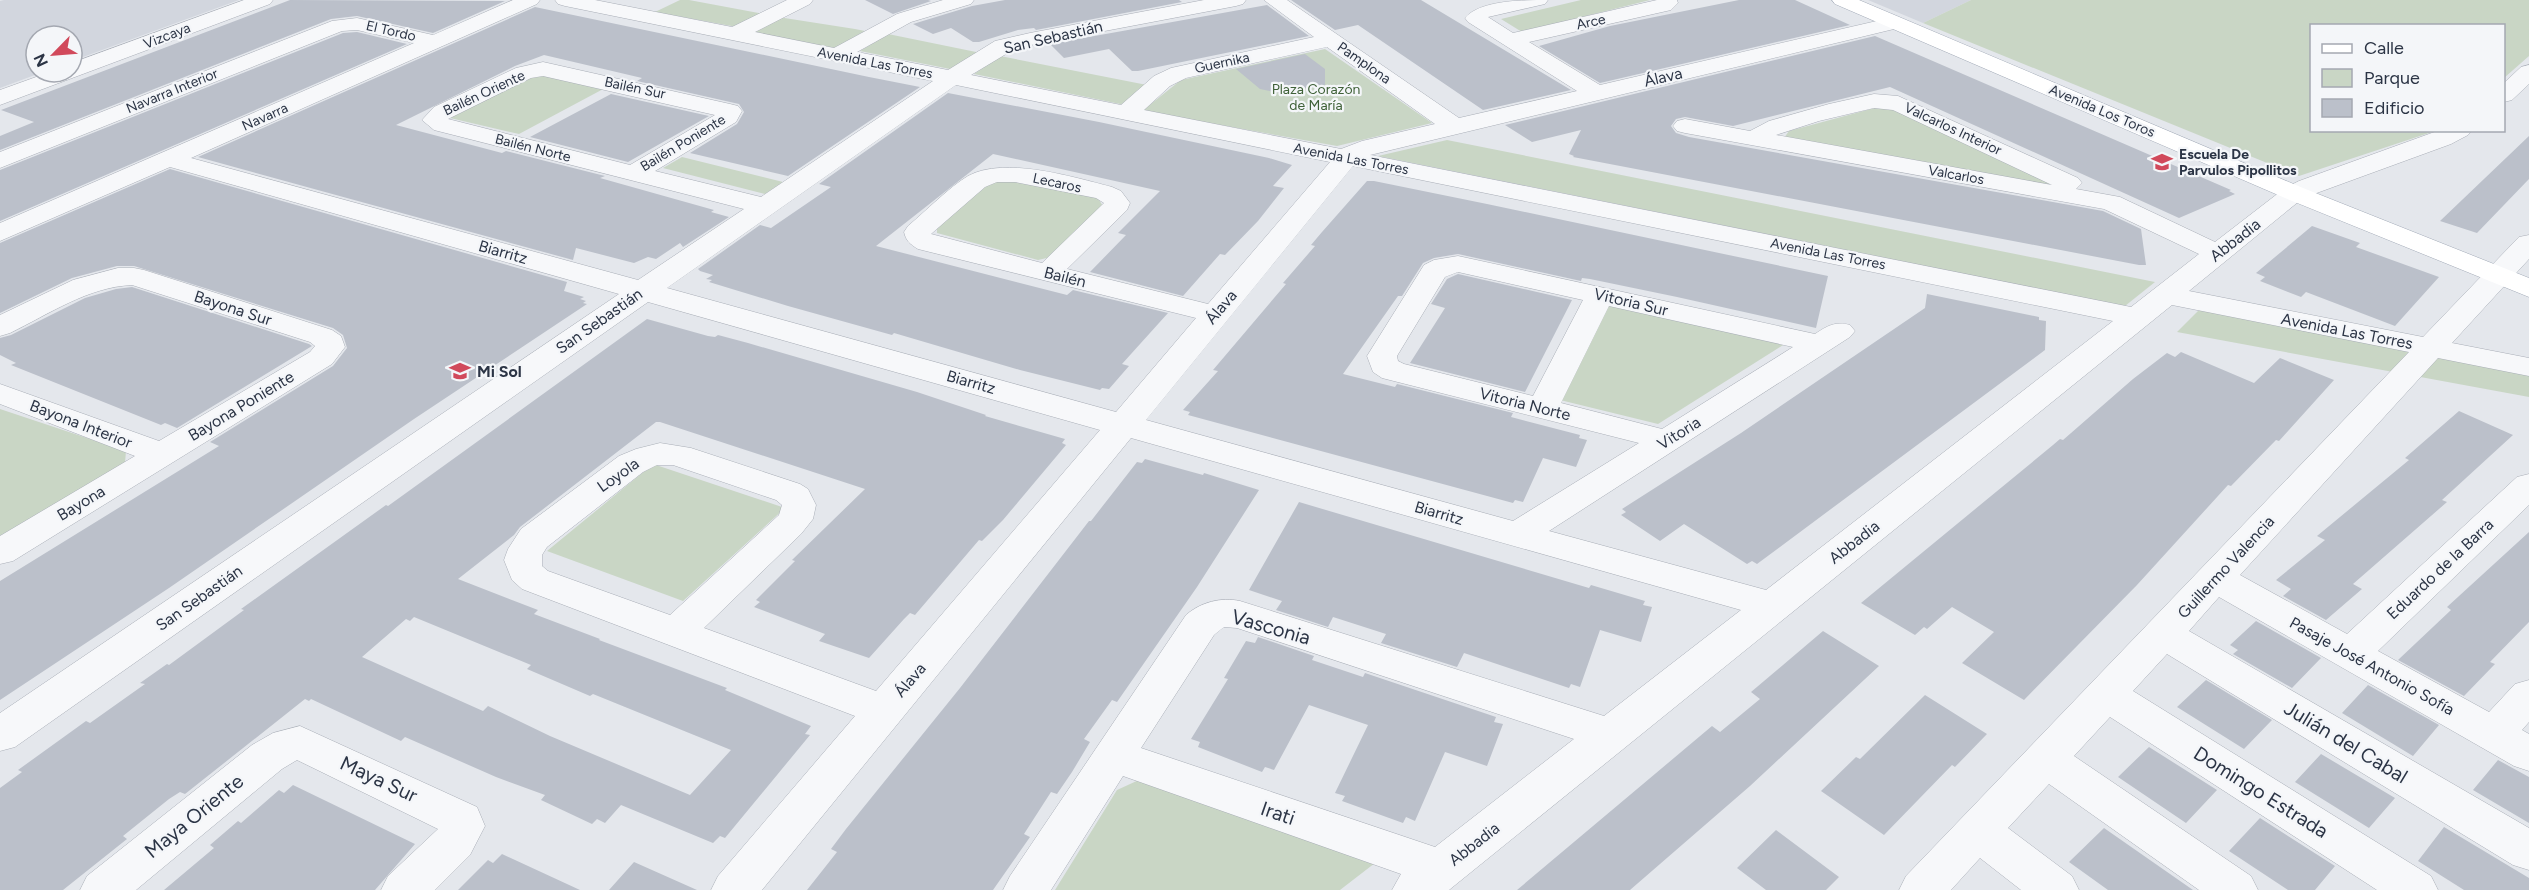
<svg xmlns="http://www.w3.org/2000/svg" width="2529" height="890" viewBox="0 0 2529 890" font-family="Figtree,sans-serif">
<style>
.built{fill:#d2d6de}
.green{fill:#c9d6c5}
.building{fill:#bbc0ca;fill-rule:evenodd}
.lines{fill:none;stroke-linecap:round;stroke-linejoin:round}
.minor-casing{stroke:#a9aeb7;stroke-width:1}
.major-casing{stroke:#a3abb8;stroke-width:1}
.minor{fill:#f7f8fa;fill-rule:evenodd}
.major{fill:#fff;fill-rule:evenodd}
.labels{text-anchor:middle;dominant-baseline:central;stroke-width:4.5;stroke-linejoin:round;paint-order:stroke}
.far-street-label{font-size:14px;fill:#2b3445;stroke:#f4f6f9}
.far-park-label{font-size:14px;fill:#3f6138;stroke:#f4f6f9}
.far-poi-label{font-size:14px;font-weight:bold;fill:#2b3445;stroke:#f4f6f9;text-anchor:start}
.street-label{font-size:16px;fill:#2b3445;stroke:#f4f6f9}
.poi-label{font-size:16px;font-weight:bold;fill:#2b3445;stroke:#f4f6f9;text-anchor:start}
.near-street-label{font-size:20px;fill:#2b3445;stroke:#f4f6f9}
</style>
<rect width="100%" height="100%" fill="#e4e7ec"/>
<path class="built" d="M4 0H239L72 61V36H36V72H43L0 88V1Z
M1868 0H1971L1923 23Z"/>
<path class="green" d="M680 0H689L764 14 737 27 655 12Z
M1581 0H1650L1522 32 1501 19Z
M1971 0H2529V56L2504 78V26H2312V130L2435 131 2299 176 1923 23Z
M778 17 855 29 865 31 831 50 746 31Z
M888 34 981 53 955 70 860 51Z
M1325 49 1432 123 1337 146 1142 111 1181 80Z
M1000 56 1147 85 1125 105 974 74Z
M538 73 607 87 519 134 450 118V114Z
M1882 106 1897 109 2055 183 2052 187 1784 138 1789 131Z
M1447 140 2155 282 2125 306 1378 156Z
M682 157 783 182 765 194 663 168Z
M1007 176 1098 198 1104 208 1051 257 1038 260 937 233V226L994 180Z
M1606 304 1788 342 1658 424 1560 400Z
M2200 309 2529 374V397L2177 332Z
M0 409 126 451 125 463 0 536Z
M653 464 785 508 683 601 547 551Z
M1141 779 1375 863 1340 890H1055L1117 790Z"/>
<path class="building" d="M290 0 505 1 433 33 357 16 331 19 0 150V136L34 122 1 110Z
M865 0H928L931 1 893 14Z
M1005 0H1179L1182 2 1036 30 1034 28 1018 30 979 42H973L951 28 933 34 913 24 972 6Z
M1291 0H1421L1571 90 1483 110 1358 25 1335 30Z
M1739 0H1795L1850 25 1600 83 1539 46 1610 26Z
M1267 5 1309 36 1138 71H1132L1109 49 1064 58 1050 44Z
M535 7 869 77 920 87 788 176 690 153 737 124 744 112 739 104 637 81 642 78 544 55 515 66 396 125 502 153 506 151 605 176 600 178 714 210 711 212 729 217 683 247 680 243 656 259 648 257 634 263 576 248 573 260 198 157Z
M357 32 407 44 0 221V170L343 33Z
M1875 36 2231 190 2229 191 2235 194 2179 218 1890 87 1733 126 1685 117 1676 119 1671 126 1676 133 1689 137 2103 211 2141 229 2146 265H2139L1573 157 1574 156 1569 154 1581 130 1532 142 1505 125Z
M1305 54 1325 69V85L1280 93 1260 89 1236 69Z
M948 93 1099 122 1269 158 1292 165 1273 186 1284 188 1258 221 1225 255 1220 254 1183 296 1090 272 1126 235 1118 233 1160 191 993 154 876 246 1067 295 1073 290 1168 313 1122 364 1129 366 1109 389 1102 388 1100 390 1020 370 894 333 892 335 788 306 709 282 712 280 706 279 713 275 700 271 698 269 760 225 771 228 831 187 819 184Z
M611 94 709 116 628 162 530 137Z
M2529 136V179L2477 233 2440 221Z
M170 169 567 282 564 291 584 297 580 299 586 301 583 303 587 304 414 419 169 588 0 700V581L219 446 210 442 333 366 347 348 343 335 333 328 134 266H117L72 278 0 313V243Z
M1367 181H1374L1487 204 1828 276 1816 328 1677 297 1590 279 1582 278 1581 281 1458 254 1434 258 1423 263 1402 296H1398L1343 374 1395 387 1397 384 1513 413 1511 417 1580 435 1579 438 1587 440 1576 467 1543 458 1523 502 1515 500 1513 503 1188 415 1190 412 1183 410 1218 371 1213 370 1286 284 1283 283 1315 246 1311 245 1322 232Z
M2312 226 2360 243 2356 247 2439 277 2395 326 2306 292 2301 297 2260 281 2265 277 2256 273Z
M1458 274 1572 300 1525 392 1410 363 1445 308 1431 304 1447 279Z
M132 287 309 344 312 346 177 428 165 423 161 425 11 365 16 363 0 355V338L11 335 85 298 116 289Z
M1927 294 2039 317V320L2046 321 2045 350 1757 564 1752 561 1747 564 1684 524 1660 541 1621 515 1626 512 1622 509 1741 433 1925 308Z
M647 319 708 336 715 337 718 335 748 343 917 392 986 415 985 416 1065 439 1062 443 1066 445 1003 520 982 541 979 540 915 615 910 613 904 619 869 658 819 641 825 634 754 607 760 602 756 600 795 561 792 560 865 489 660 422H656L520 527 514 535 458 579 538 610 534 614 600 639 599 640 727 688 725 690 811 726 805 734 810 735 725 838 720 836 713 843 621 805 605 823 597 819 592 824 541 800 545 795 496 777 405 737 401 741 311 699 309 701 305 699 185 794 180 792 169 799 123 836 127 839 63 890H0V788L22 772 18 770 86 721 90 723 145 684 140 683 167 664 169 665 244 610 241 609 386 505 388 506ZM414 617 531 665 527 669 590 696 593 694 731 750 690 795 550 736 488 706 483 711 362 657 406 619 410 621Z
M2181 352 2254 383 2280 358 2334 380 2279 441 2276 440 2231 486 2228 485 2137 585 2024 700 1962 663 1994 632 1952 607 1927 629 1924 627 1915 635 1861 603 2053 445 2060 439 2063 440 2133 379 2167 353 2175 357Z
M2459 411 2513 435 2442 500 2447 502 2353 584 2362 589 2326 620 2283 596 2291 589 2276 580 2325 540 2317 536 2409 460 2405 458Z
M1145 459 1203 475 1204 473 1259 490 1197 587 1117 702 1112 700 1084 739 1090 742 1072 772 1057 794 1051 792 1024 834 1030 837 993 890H807L837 852 831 849 846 829 960 688 1089 521H1091L1137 462 1142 463Z
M1299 502 1589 588 1591 585 1645 601 1643 605 1652 607 1641 642 1600 630 1580 687 1571 684 1569 688 1464 653 1457 667 1381 643 1386 634 1333 617 1328 627 1276 610 1282 601 1249 590Z
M2529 532V622L2490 662 2495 664 2464 696 2398 660 2451 610 2447 607Z
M2256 621 2321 658 2292 688 2233 654 2238 650 2230 645Z
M1823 631 1879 666 1750 786 1630 890H1517L1712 726 1720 732 1760 699 1751 692Z
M1258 637 1314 656 1312 660 1363 677 1365 673 1496 717 1494 722 1503 724 1487 766 1445 752 1415 821 1406 817 1403 823 1342 801 1345 796 1335 793 1368 725 1309 705 1274 770 1265 767 1262 772 1198 747 1200 742 1191 739 1228 679 1224 678 1246 641 1255 643Z
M2206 680 2272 720 2244 749 2177 707Z
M2368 685 2439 725 2413 756 2342 713Z
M1925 695 1987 734 1955 767 1952 765 1884 835 1821 791 1856 757 1860 759Z
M2149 747 2217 790 2186 823 2118 777Z
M2321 754 2395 798 2369 828 2295 782Z
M2498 760 2529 777V823L2473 790Z
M293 785 415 844 375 890H164L214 848 210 845 238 821 241 823 279 790 284 793Z
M2260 818 2335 866 2315 890H2288L2229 851Z
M2444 827 2529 878V890H2464L2418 861Z
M2104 828 2193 890H2108L2069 862Z
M1776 830 1839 877 1826 890H1766L1737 868Z
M502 854 580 890H458L488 860 493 863Z
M634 862 697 890H609Z"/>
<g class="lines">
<defs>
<path id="minor" d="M244 0H273L270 4 0 105V90L50 72H72V63Z
M513 0H540L537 4 191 158 638 280 744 209 434 130 422 120 434 107 516 68 543 62 730 104 738 106 742 111 736 122 655 171 761 197 933 81 565 6 558 4 555 0H595L732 27 787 0H813L810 4 755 32 834 48 897 14 943 0H974L971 4 911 22 857 52 948 70 995 41 1030 33 1204 0H1246L1243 4 1236 6 1031 45 1011 51 971 75 1121 105 1154 76 1171 68 1314 37 1264 0H1287L1459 118 1577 91 1468 22 1465 18C1480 0 1524 0 1548 0L1545 4 1488 17 1513 33 1657 0H1677L1678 3 1671 10 1529 42 1600 85 1894 17 1901 19 1904 23 1901 27 1894 29 1370 155 2131 307 2199 254 2104 209 1685 133 1677 131 1673 126 1677 121 1685 119 1750 131 1769 121 1829 104 1874 94 1898 96 2078 178 2082 183 2076 189 2120 197 2215 242 2285 188 2299 181 2440 130H2472L2468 135 2451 144 2303 198 2189 291 2423 337 2519 237 2529 235V259L2452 343 2529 358V376L2438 358 2240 575 2347 634 2517 477 2529 474V505L2378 651 2489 712 2515 684 2529 680V722L2522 730 2529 734V771L2514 766 2219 597 2189 631 2529 828V870L2513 865 2167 654 2133 691 2431 876 2438 890H2377L2110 717 2074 756 2251 876 2258 890H2199L2049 784 2008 828 2072 876 2079 890H2021L1980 858 1951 890H1899L1906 876 2409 352 2172 305 1449 890H1392L1401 874 1123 776 1051 890H1003L1010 876 1186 615C1201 602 1221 597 1240 601L1604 716 1741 610 1131 438 762 890H711L718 876 855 716 522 589 512 580 504 560 508 549 521 529 619 456 636 449 660 443 691 448 800 484 808 489 816 505 813 519 801 534 704 628 876 691 1100 430 648 302 15 747 0 751V713L619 294 170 167 0 241V223L414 43 357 30 342 31 0 168V152L332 21 357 18 433 35ZM1327 47 1435 124 1362 141 1341 149 1144 110 1170 86 1186 78ZM543 76 715 115 630 165 448 119 531 78ZM956 85 1330 162 1208 304 1067 269 1127 210 1130 203 1121 191 1112 187C1073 177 1004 156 968 176 948 188 926 211 908 226L904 232C906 241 910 244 918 249L1196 318 1116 412 667 288ZM1874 108 1893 110 2052 185 1776 135 1819 121ZM1353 166 2113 321 1766 590 1549 531 1850 337 1855 331 1850 325C1835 321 1827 326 1815 334L1458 256 1434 260 1424 265 1367 356 1373 372 1382 378 1639 443 1513 521 1146 420ZM997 182H1015L1096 198 1104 203 1042 263 931 234 985 187ZM1458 272 1583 300 1533 396 1404 364 1398 361 1397 356 1445 277ZM1609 306 1793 347 1662 429 1561 403ZM657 465H673L776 500 782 505 779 515 670 615 548 571 542 566V555L547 547 643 472ZM1224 627 1237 628 1574 739 1435 847 1141 748 1214 635Z
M2529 65V84L2512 100 2504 102V83L2521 67Z
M118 268H134L144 270 332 330 341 336 345 347 332 364 13 561 0 564V536L135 456 0 404V384L159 441 310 352 315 346 310 342 132 285C88 287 49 314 10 333L0 336V315L73 280Z
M300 726 477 807 485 826 470 855 435 890H381L388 876 438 829 297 760 282 769 136 890H80L87 876 252 745 273 733Z"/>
<path id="major" d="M1832 0H1859L2303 188 2529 278V297L2285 198 1835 4Z"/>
</defs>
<use href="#minor" class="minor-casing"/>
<use href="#major" class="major-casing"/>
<use href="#minor" class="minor"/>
<use href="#major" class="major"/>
</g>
<defs>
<symbol id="school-bare" viewBox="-9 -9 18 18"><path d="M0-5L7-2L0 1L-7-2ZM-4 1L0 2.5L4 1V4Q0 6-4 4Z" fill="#d1495b" stroke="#f4f6f9" stroke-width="2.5" paint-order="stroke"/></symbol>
</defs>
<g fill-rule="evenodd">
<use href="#school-bare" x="2147" y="147" width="30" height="30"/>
<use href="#school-bare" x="445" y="356" width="30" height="30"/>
</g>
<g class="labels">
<g class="far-street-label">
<text transform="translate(1591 22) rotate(-12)">Arce</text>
<text transform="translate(391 31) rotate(13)">El Tordo</text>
<text transform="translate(167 36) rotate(-21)">Vizcaya</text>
<text transform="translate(875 63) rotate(11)">Avenida Las Torres</text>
<text transform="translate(1222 63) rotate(-12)">Guernika</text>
<text transform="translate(1364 63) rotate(35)">Pamplona</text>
<text transform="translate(635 88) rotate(12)">Bailén Sur</text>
<text transform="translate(172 91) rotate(-22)">Navarra Interior</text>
<text transform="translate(484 93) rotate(-25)">Bailén Oriente</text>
<text transform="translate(2102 111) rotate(23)">Avenida Los Toros</text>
<text transform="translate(265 117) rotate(-24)">Navarra</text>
<text transform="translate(1953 129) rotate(25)">Valcarlos Interior</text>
<text transform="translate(683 143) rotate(-31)">Bailén Poniente</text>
<text transform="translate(533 148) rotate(14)">Bailén Norte</text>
<text transform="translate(1351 159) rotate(11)">Avenida Las Torres</text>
<text transform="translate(1956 175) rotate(10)">Valcarlos</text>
<text transform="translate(1057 183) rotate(12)">Lecaros</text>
<text transform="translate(1828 254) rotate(11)">Avenida Las Torres</text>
</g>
<g class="far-park-label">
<text x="1316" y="89">Plaza Corazón<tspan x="1316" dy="16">de María</tspan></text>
</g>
<g class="far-poi-label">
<text x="2179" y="154">Escuela De<tspan x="2179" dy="16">Parvulos Pipollitos</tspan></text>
</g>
<g class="street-label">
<text transform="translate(1053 37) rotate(-13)">San Sebastián</text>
<text transform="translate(1663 77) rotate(-13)">Álava</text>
<text transform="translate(2235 240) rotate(-38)">Abbadia</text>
<text transform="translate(503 252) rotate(16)">Biarritz</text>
<text transform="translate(1065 277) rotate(14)">Bailén</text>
<text transform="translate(1631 302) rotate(13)">Vitoria Sur</text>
<text transform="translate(1221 307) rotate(-50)">Álava</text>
<text transform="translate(233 308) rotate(18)">Bayona Sur</text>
<text transform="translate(599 321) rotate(-35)">San Sebastián</text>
<text transform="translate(2347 331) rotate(11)">Avenida Las Torres</text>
<text transform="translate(971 382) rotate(16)">Biarritz</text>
<text transform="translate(1525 404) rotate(14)">Vitoria Norte</text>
<text transform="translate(241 406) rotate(-31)">Bayona Poniente</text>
<text transform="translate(81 424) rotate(21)">Bayona Interior</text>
<text transform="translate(1679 433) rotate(-32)">Vitoria</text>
<text transform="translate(618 475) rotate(-35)">Loyola</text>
<text transform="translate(81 503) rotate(-31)">Bayona</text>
<text transform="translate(1439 513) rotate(16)">Biarritz</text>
<text transform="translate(1854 542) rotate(-38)">Abbadia</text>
<text transform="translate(2226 567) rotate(-47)">Guillermo Valencia</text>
<text transform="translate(2440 569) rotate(-43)">Eduardo de la Barra</text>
<text transform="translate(199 598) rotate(-35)">San Sebastián</text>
<text transform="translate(2372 666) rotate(29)">Pasaje José Antonio Sofía</text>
<text transform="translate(910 680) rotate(-50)">Álava</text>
<text transform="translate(1474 844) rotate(-38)">Abbadia</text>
</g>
<g class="poi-label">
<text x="477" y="371">Mi Sol</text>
</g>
<g class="near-street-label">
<text transform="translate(1271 627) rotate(16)">Vasconia</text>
<text transform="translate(2346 742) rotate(31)">Julián del Cabal</text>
<text transform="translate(379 779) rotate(25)">Maya Sur</text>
<text transform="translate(2261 792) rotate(32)">Domingo Estrada</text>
<text transform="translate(1278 813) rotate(19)">Irati</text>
<text transform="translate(194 816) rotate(-39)">Maya Oriente</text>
</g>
</g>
<rect x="2310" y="24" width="195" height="108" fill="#f4f6f9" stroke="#a4a8b1" stroke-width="1.5"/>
<rect x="2322" y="44" width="30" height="9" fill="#ffffff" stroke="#a4a8b1" stroke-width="1.5"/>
<text x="2364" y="54" font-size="18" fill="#2b3445">Calle</text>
<rect x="2322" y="69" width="30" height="18" fill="#c9d6c5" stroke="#a4a8b1" stroke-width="1.5"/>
<text x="2364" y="84" font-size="18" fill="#2b3445">Parque</text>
<rect x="2322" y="99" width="30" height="18" fill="#bbc0ca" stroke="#a4a8b1" stroke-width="1.5"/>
<text x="2364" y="114" font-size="18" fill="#2b3445">Edificio</text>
<g transform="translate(54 54) rotate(245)"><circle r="28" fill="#f4f6f9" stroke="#a4a8b1" stroke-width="1.5"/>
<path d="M0-4.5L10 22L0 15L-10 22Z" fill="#d1495b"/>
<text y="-9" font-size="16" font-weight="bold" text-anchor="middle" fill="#2b3445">N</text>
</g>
</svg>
